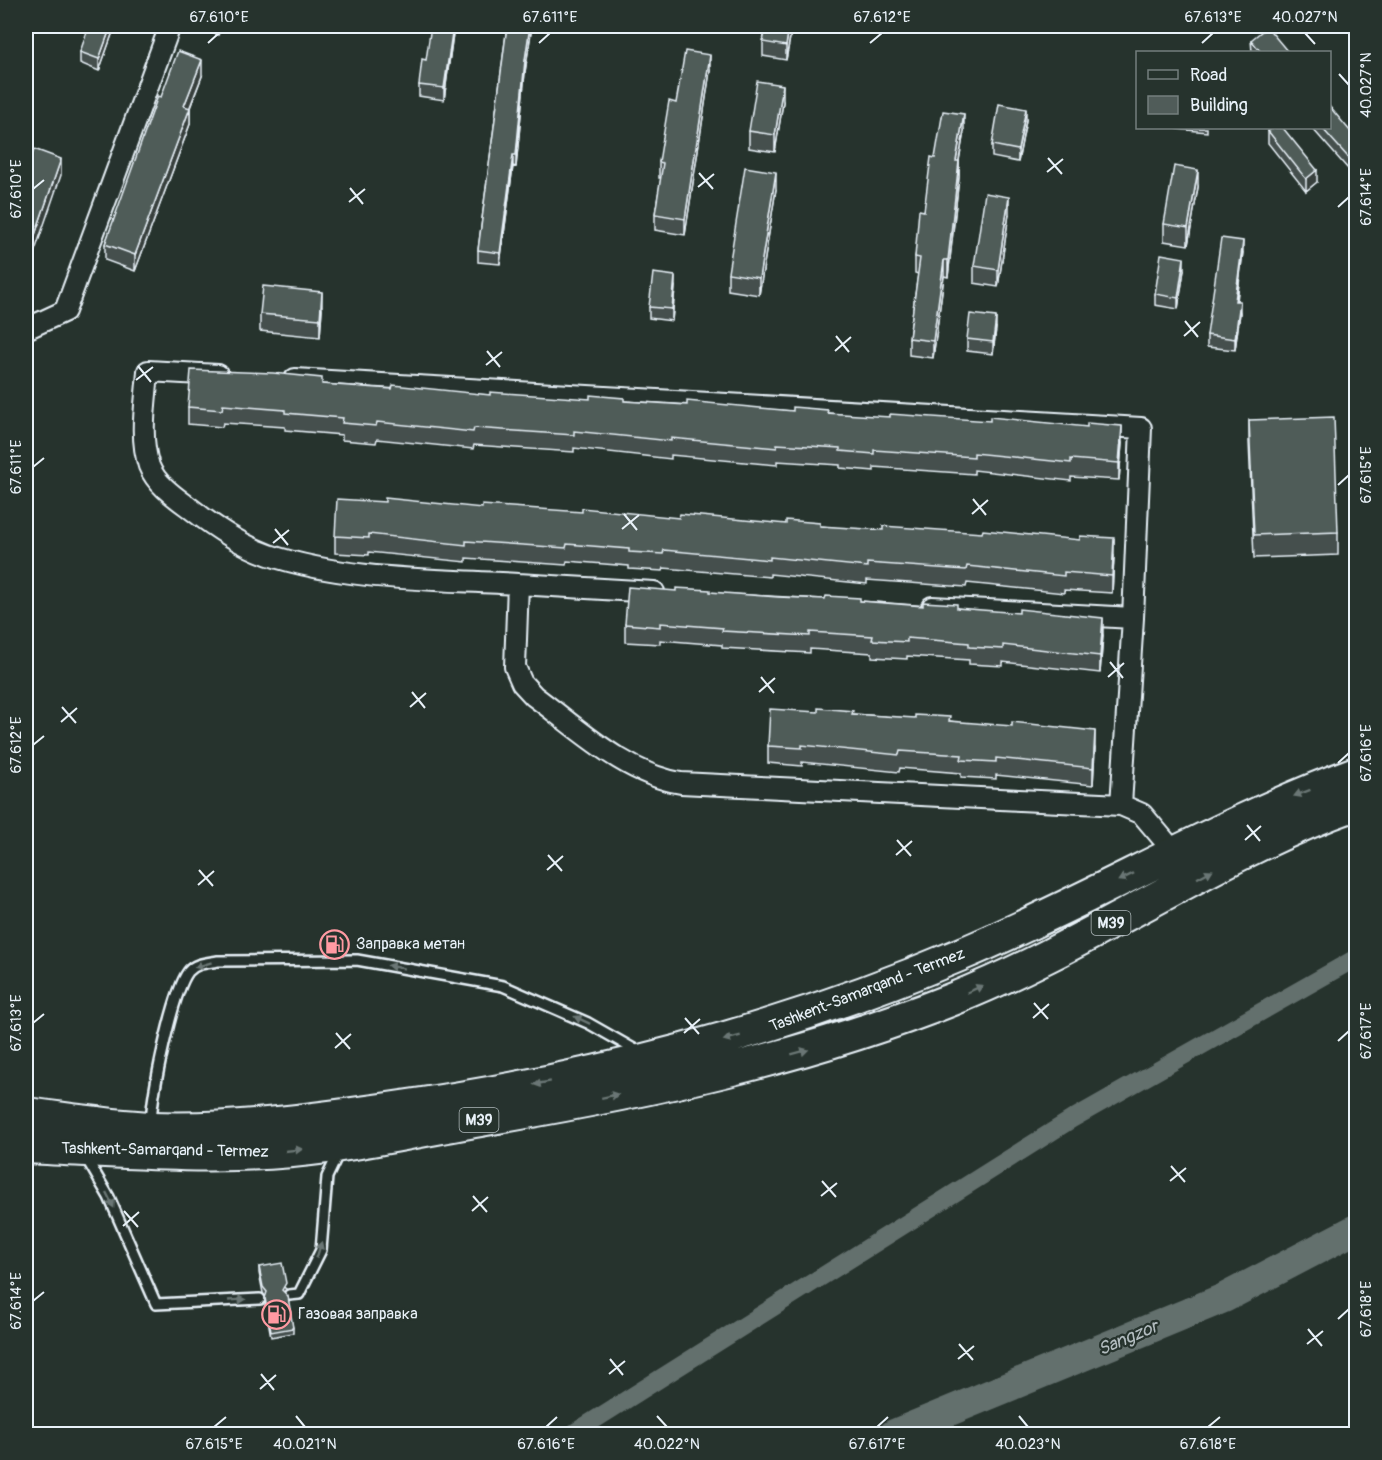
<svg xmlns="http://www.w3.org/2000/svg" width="1382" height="1460" viewBox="0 0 1382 1460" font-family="Pangolin,sans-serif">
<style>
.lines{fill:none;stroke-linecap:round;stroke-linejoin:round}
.canal{stroke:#636f6d;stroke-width:18}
.river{stroke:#636f6d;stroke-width:30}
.service-casing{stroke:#e8f1f8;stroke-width:14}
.minor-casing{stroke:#e8f1f8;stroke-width:24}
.trunk-casing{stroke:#e8f1f8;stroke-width:36}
.service{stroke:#26332d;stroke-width:9}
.minor{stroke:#26332d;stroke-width:20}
.trunk{stroke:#26332d;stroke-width:32}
.wall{fill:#454f4d;stroke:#e8f1f8;stroke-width:1.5}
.shaded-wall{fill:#38403e;stroke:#e8f1f8;stroke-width:1.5}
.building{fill:#505c59;stroke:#e8f1f8;stroke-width:1.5}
.oneway{fill:#6a7674}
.ticks{fill:none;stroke:#e8f1f8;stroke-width:2}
.labels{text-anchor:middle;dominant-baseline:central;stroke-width:4.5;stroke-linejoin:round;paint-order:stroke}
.shield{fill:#26332d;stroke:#aeb8bb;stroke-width:1.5}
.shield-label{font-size:15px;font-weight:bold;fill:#e8f1f8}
.poi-label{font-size:16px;fill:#e8f1f8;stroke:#26332d;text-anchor:start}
.street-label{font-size:16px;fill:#e8f1f8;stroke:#26332d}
.water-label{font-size:18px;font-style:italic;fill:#b3bdc0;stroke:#26332d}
.neatline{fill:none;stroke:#e8f1f8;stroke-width:2}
.ticks-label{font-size:15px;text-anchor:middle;fill:#e8f1f8}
</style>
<rect width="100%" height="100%" fill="#26332d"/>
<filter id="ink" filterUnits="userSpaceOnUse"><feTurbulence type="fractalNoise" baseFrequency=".0167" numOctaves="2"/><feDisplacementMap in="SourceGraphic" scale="12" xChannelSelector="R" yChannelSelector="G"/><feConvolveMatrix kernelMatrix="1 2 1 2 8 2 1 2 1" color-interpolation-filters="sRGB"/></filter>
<g filter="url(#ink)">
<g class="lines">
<path class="canal" d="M572 1434 1072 1119 1356 958"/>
<path class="river" d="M894 1434 1224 1298 1356 1229"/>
<defs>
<path id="service" d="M151 1123C152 1094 172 994 188 972 195 963 207 963 218 961L357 960 503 986 588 1023 639 1052
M85 1156 109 1197 156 1304 260 1299
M289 1295 299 1294 321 1250 327 1177 339 1152"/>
<path id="minor" d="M26 329 65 311 170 26
M218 375 148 371C146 402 139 436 149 466 156 484 175 497 190 508 213 526 241 545 269 555 347 581 436 579 518 584
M295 379 1141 428 1133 618 932 607
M654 592 518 584 515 667 522 683 534 696C579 729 625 774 681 783L1121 805 1142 814 1175 853
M1121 805 1133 618"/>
<path id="trunk" d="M26 1114C67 1119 109 1126 151 1128 230 1131 310 1120 388 1109 588 1081 776 1033 962 954 1095 898 1220 823 1356 773
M26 1147C113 1151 204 1159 292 1151 357 1145 421 1130 486 1119 644 1092 803 1059 953 999 1092 944 1216 853 1356 804"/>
</defs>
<use href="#service" class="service-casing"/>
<use href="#minor" class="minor-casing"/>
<use href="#trunk" class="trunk-casing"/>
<use href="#service" class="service"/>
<use href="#minor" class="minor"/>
<use href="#trunk" class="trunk"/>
</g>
<path class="wall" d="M115 26 99 71 80 63V52Z
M192 26H222L218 35Z
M454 26 444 100 419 96V85Z
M507 26H532L525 72 516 167 513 166 500 264 478 262V250Z
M766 26H792L786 60 763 56V42Z
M1251 40 1288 52H1252Z
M710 71 685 235 655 230V214L661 178H659V162L676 103Z
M202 76 190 108V124L135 271 105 260V244L161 97Z
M783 102 775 152 749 148V131Z
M1026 120 1018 162 992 157V145Z
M1177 128H1207V132L1177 129Z
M1312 128H1329L1356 138V178Z
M964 131 959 161V177L948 277 944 276 933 358 909 355V338L918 274 915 273V257L935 158Z
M1268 131 1317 182 1306 191 1268 143Z
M1198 187 1188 245 1164 241V224Z
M776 189 759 295 728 290V273Z
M1009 214 998 287 974 283V266Z
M1243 252 1237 301 1240 313 1235 350 1207 347V335Z
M1184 270 1178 309 1155 305V294Z
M675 287 672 321 649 318V307Z
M322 309 320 337 260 331V314Z
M996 328 993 354 967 351V339Z
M1353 372H1356V404L1354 405Z
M322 384 490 395 624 401 828 413 1122 443 1119 480 1071 477V481L974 470V474L874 467V471L840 468V465L777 461V465L671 455V459L574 448V452L474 445 473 449 377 439 376 443 342 440V435L285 430V427L223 423 222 427 188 424V407Z
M1249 420 1338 532V555L1254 558 1249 442Z
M482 508 820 526 1114 556 1112 593 1064 590V593L967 583 966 587 867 580V584L770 574V577L664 568 663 571 629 569V566L567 561 566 565 466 558V562L369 552V555L335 553V536Z
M676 591 860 601 957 608 1103 635 1100 673 1003 662V666L969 664V660L907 656V659L872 657V653L810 649V653L722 648V645L660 640V644L625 642V624Z
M853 714 950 721 1095 748 1093 785 996 775V779L961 777V773L900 768 899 772 802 762V766L768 763V746Z
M259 1267 286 1289 284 1292 293 1328V1333L271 1337 265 1304V1296L263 1293 259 1273Z"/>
<path class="shaded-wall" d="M111 26H115L99 71V59Z
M218 26H222L218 35Z
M453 26H454L444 100V88Z
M530 26H532L525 72 516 167V155L525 60Z
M789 26H792L786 60V46Z
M710 55V71L685 235V219Z
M202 60V76L184 122V106Z
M783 85V102L775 152V135Z
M190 108V124L135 271V255Z
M1026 109V120L1018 162V150Z
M964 114V131L956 177V161Z
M513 155V166L500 264V253Z
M61 159V175L26 277V261Z
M959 161V177L948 277V260Z
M1198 170V187L1188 245V228Z
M1317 170V182L1306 191V179Z
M776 172V189L759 295V278Z
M1009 197V214L998 287V270Z
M1243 241V252L1235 312V301Z
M1184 258V270L1178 309V298Z
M944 260V276L933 358V341Z
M675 276V287L672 321V309Z
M322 292V309L320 337V319Z
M1240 301V313L1235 350V339Z
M996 317V328L993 354V342Z
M1122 426V443L1119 480V463Z
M1114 538V556L1112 593V576Z
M1103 618V635L1100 673V656Z
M1095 731V748L1093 785V768Z"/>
<path class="building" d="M89 26H111L99 59 80 52Z
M431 26H453L444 88 419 85 422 59 426 60Z
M507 26H530L525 60 516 155H513L500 253 478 250Z
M766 26H789L786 46 763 42Z
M1267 27 1288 52H1261L1251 40Z
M178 51 202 60 184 106 190 108 135 255 105 244 158 96 161 97Z
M685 51 710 55 685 219 655 214 663 163 659 162 669 101 676 103Z
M757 81 783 85 775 135 749 131Z
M999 104 1026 109 1018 150 992 145Z
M1329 106 1356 138V166L1322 128H1329Z
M943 111 964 114 956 161H959L948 260H944L933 341 909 338 920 258 915 257 919 210 924 211 931 157 935 158Z
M1273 128H1283L1317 170 1306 179 1268 131Z
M34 149 61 159 26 261V172Z
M1174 166 1198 170 1188 228 1164 224Z
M745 167 776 172 759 278 728 273Z
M985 193 1009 197 998 270 974 266Z
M1221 238 1243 241 1235 301H1240L1235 339 1207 335Z
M1161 254 1184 258 1178 298 1155 294Z
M653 273 675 276 672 309 649 307Z
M263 286 322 292 320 319 260 314Z
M970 314 996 317 993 342 967 339Z
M191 370 273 373 322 378V384L392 389 393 385 490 395V392L590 399V395L624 398V401L687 405V401L793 411V407L828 410 827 413 890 417V414L990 421V417L1087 427V423L1122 426 1119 463 1071 459V463L974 453V457L874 450V454L840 451V448L777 444V448L671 438V441L574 431V435L474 428 473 432 377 422 376 426 342 423 343 418 285 413V410L223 405 222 410 188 407Z
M1353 372H1356V393H1354Z
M1334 417 1338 532 1254 535 1249 420Z
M385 498 482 508V505L582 512V508L679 518 680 514 786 524V520L820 523V526L883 530V526L982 533 983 530 1080 540V536L1114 538 1112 576 1064 572V576L967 566 966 570 867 563V567L770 557V560L664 550 663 554 629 552V549L567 544 566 548 466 541V545L369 534V538L335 536 337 499 385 502Z
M628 587 676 591V588L710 590V592L778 597 825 599 826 596 860 598V601L923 606V602L957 604V608L1019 613V609L1103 618 1100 656 1003 645V649L969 647V643L907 638V642L872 640 873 636 810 632V636L722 631 723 628 660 623V627L625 624Z
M818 708 853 711 852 714 915 718V715L950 717 949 721 1012 726V722L1095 731 1093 768 996 758V762L961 760 962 755 900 751 899 755 802 745V748L768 746 770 709 818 712Z
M282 1263 286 1283 282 1290 288 1296 293 1328 271 1332 265 1298 267 1292 263 1287 259 1267Z"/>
<defs><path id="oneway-solid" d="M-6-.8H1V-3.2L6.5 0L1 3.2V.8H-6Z" transform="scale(1.5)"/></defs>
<g class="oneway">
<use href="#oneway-solid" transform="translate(1302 793) rotate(159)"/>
<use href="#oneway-solid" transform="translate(1205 874) rotate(-28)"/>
<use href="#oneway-solid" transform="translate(1126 877) rotate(154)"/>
<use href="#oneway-solid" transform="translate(203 965) rotate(163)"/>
<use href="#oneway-solid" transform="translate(396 967) rotate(-170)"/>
<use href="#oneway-solid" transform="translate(975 989) rotate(-24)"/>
<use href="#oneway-solid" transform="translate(582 1020) rotate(-155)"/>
<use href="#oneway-solid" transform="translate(732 1038) rotate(165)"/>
<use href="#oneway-solid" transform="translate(800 1052) rotate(-15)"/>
<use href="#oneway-solid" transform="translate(542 1083) rotate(170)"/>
<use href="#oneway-solid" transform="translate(610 1096) rotate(-12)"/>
<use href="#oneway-solid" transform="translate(294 1150) rotate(-6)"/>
<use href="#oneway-solid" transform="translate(110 1200) rotate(64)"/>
<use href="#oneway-solid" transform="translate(319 1250) rotate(-73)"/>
<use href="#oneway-solid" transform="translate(237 1300) rotate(-3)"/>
</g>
</g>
<path class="ticks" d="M1305 33 1315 44M208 43 219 33M539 43 550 33M870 43 882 33M1202 43 1213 33M1339 74 1349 85M1048 158 1062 174M1047 172 1063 159M699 173 713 189M698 187 714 174M350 188 363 204M33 189 44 180M349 202 365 189M1338 207 1349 197M1185 321 1198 337M836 336 849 352M1184 336 1200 322M487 351 500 367M835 351 851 337M486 365 502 352M138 366 151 382M136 380 153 367M33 467 44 458M1338 485 1349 475M973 499 986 515M624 514 637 530M972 514 988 500M275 529 288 545M622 529 639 515M273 543 289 530M1110 662 1123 678M761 677 774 693M1108 677 1124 663M412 692 425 708M759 692 775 678M62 707 76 723M410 707 426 693M61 722 77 708M33 745 44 736M1338 763 1349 753M1247 825 1260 841M897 840 911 856M1245 840 1261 826M548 855 562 871M896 855 912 841M199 870 213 886M547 870 563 856M198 885 214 871M1034 1003 1048 1019M685 1018 699 1034M1033 1018 1049 1004M33 1023 44 1014M336 1033 350 1049M684 1033 700 1019M1338 1041 1349 1031M335 1048 351 1034M1171 1166 1185 1182M822 1181 836 1197M1170 1181 1186 1168M473 1196 487 1212M821 1196 837 1183M124 1211 138 1227M472 1211 488 1197M123 1226 139 1212M33 1301 44 1292M1338 1319 1349 1309M1308 1329 1322 1346M959 1344 973 1360M1307 1344 1323 1331M610 1359 623 1375M958 1359 974 1346M261 1374 274 1390M609 1374 625 1361M260 1389 276 1375M296 1416 305 1427M657 1416 667 1427M1019 1416 1028 1427M214 1427 226 1417M546 1427 557 1417M877 1427 888 1417M1208 1427 1220 1417"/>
<defs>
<symbol id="fuel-ring" viewBox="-11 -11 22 22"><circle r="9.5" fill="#26332d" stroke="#ff9aa2" stroke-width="1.5"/><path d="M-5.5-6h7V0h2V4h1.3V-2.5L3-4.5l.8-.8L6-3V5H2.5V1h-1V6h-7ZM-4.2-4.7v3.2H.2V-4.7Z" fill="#ff9aa2"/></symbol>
</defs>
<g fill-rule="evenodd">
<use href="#fuel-ring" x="318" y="928" width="33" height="33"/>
<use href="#fuel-ring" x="260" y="1298" width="33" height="33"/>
</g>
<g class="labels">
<g class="shield">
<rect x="1091.5" y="911" width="39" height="24" rx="4.5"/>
<rect x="459.5" y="1108" width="39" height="24" rx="4.5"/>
</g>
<g class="shield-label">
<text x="1111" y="923">M39</text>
<text x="479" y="1120">M39</text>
</g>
<g class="poi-label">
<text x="356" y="944">Заправка метан</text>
<text x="298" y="1314">Газовая заправка</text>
</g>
<g class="street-label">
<text transform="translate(867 990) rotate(-21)">Tashkent-Samarqand - Termez</text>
<text transform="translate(165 1150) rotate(1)">Tashkent-Samarqand - Termez</text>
</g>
<g class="water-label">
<text transform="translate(1128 1338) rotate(-23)">Sangzor</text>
</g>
</g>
<rect width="1382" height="1460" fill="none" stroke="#26332d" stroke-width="66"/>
<rect x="1136" y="51" width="195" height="78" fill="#26332d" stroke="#747f7e" stroke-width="1.5"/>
<rect x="1148" y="70" width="30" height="9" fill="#26332d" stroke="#747f7e" stroke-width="1.5"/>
<text x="1190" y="81" font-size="18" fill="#e8f1f8">Road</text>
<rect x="1148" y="96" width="30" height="18" fill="#505c59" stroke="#747f7e" stroke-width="1.5"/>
<text x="1190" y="111" font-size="18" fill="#e8f1f8">Building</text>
<rect x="33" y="33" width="1316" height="1394" class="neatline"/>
<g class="ticks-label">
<text x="219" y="22">67.610°E</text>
<text x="550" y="22">67.611°E</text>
<text x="882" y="22">67.612°E</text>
<text x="1213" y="22">67.613°E</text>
<text x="1305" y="22">40.027°N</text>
<text transform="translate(1366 85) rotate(-90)" y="5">40.027°N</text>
<text transform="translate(16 189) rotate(-90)" y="5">67.610°E</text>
<text transform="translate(1366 197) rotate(-90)" y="5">67.614°E</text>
<text transform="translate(16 467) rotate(-90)" y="5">67.611°E</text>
<text transform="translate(1366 475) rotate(-90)" y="5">67.615°E</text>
<text transform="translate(16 745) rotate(-90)" y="5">67.612°E</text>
<text transform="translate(1366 753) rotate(-90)" y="5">67.616°E</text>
<text transform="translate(16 1023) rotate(-90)" y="5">67.613°E</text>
<text transform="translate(1366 1031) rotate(-90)" y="5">67.617°E</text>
<text transform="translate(16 1301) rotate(-90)" y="5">67.614°E</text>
<text transform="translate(1366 1309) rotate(-90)" y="5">67.618°E</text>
<text x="214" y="1449">67.615°E</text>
<text x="305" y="1449">40.021°N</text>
<text x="546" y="1449">67.616°E</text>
<text x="667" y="1449">40.022°N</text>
<text x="877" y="1449">67.617°E</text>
<text x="1028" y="1449">40.023°N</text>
<text x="1208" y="1449">67.618°E</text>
</g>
</svg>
